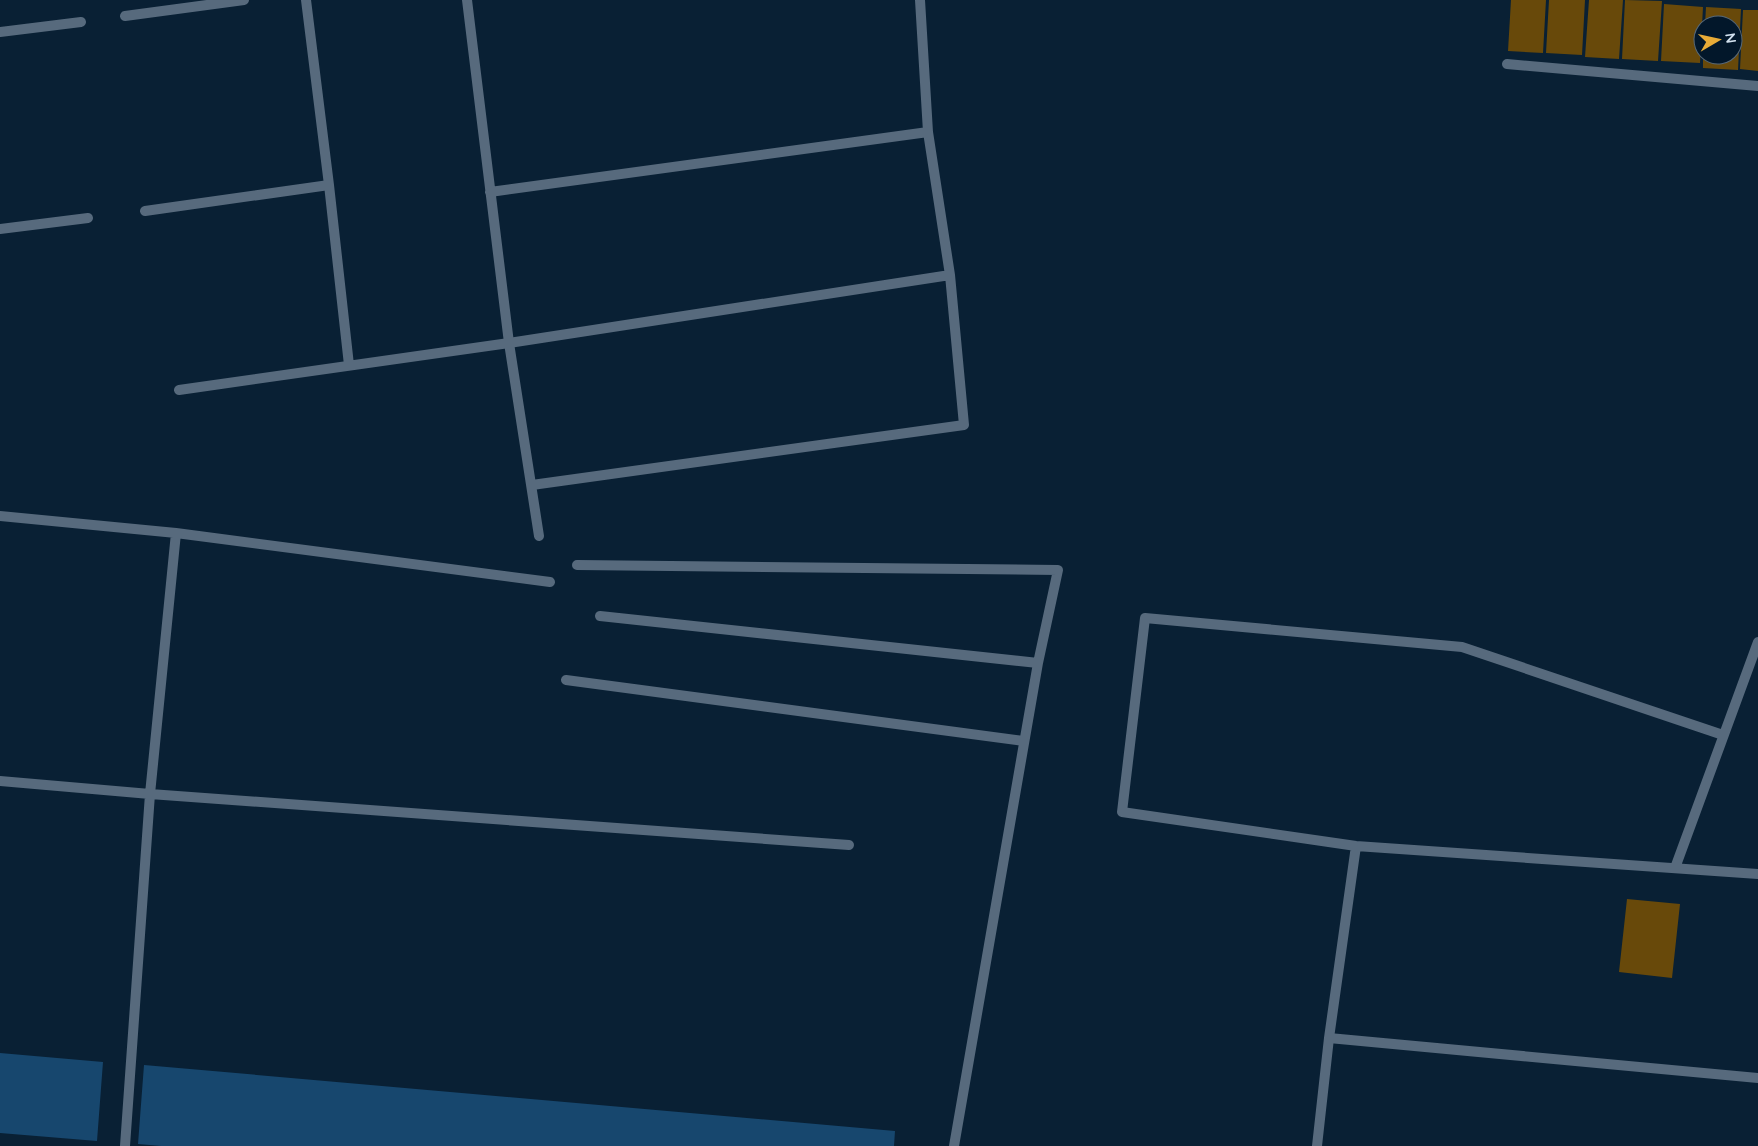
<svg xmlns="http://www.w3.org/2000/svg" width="1758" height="1146" viewBox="0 0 1758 1146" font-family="Quicksand,sans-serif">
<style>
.green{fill:#17476e}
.building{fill:#68490a}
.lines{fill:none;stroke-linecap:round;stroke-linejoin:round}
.minor{stroke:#576a7d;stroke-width:10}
</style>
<rect width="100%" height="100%" fill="#092034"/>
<path class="green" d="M0 1053 103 1062 97 1141 0 1133Z
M144 1065 895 1131 894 1146H161L138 1144Z"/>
<path class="building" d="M1511 0H1546L1543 53 1508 51Z
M1549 0H1585L1582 55 1546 53Z
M1589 0H1623L1619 59 1585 57Z
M1625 0 1662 1 1658 61 1622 59Z
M1664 4 1703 7 1700 63 1661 61Z
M1706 7 1741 9 1738 70 1703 68V55H1733V25H1705Z
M1743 10H1758V71L1740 69Z
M1627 899 1680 904 1672 978 1619 972Z"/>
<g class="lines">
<path class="minor" d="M306 0 329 185 349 365
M467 0 509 343 539 536
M125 16 244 0
M0 32 81 22
M1507 64 1758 86
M490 192 928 132
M145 211 329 185
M0 229 88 218
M179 390 509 343 950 275
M532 485 964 425 950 275 928 132 920 0
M0 516 176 533 550 582
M577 565 1058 570 1038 663 954 1146
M600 616 1038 663
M566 680 1024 741
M1723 735 1462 647 1145 618 1122 812 1356 846 1758 874
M0 781 150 794 849 845
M1675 868 1758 642
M1329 1038 1758 1078
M125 1146 150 794 176 533
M1317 1146 1329 1038 1356 846"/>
</g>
<g transform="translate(1718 40) rotate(81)"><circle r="24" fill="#02172a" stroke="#566879"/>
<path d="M0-4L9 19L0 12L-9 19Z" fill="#e8ab37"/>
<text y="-8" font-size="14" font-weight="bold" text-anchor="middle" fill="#d3e2ef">N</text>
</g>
</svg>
